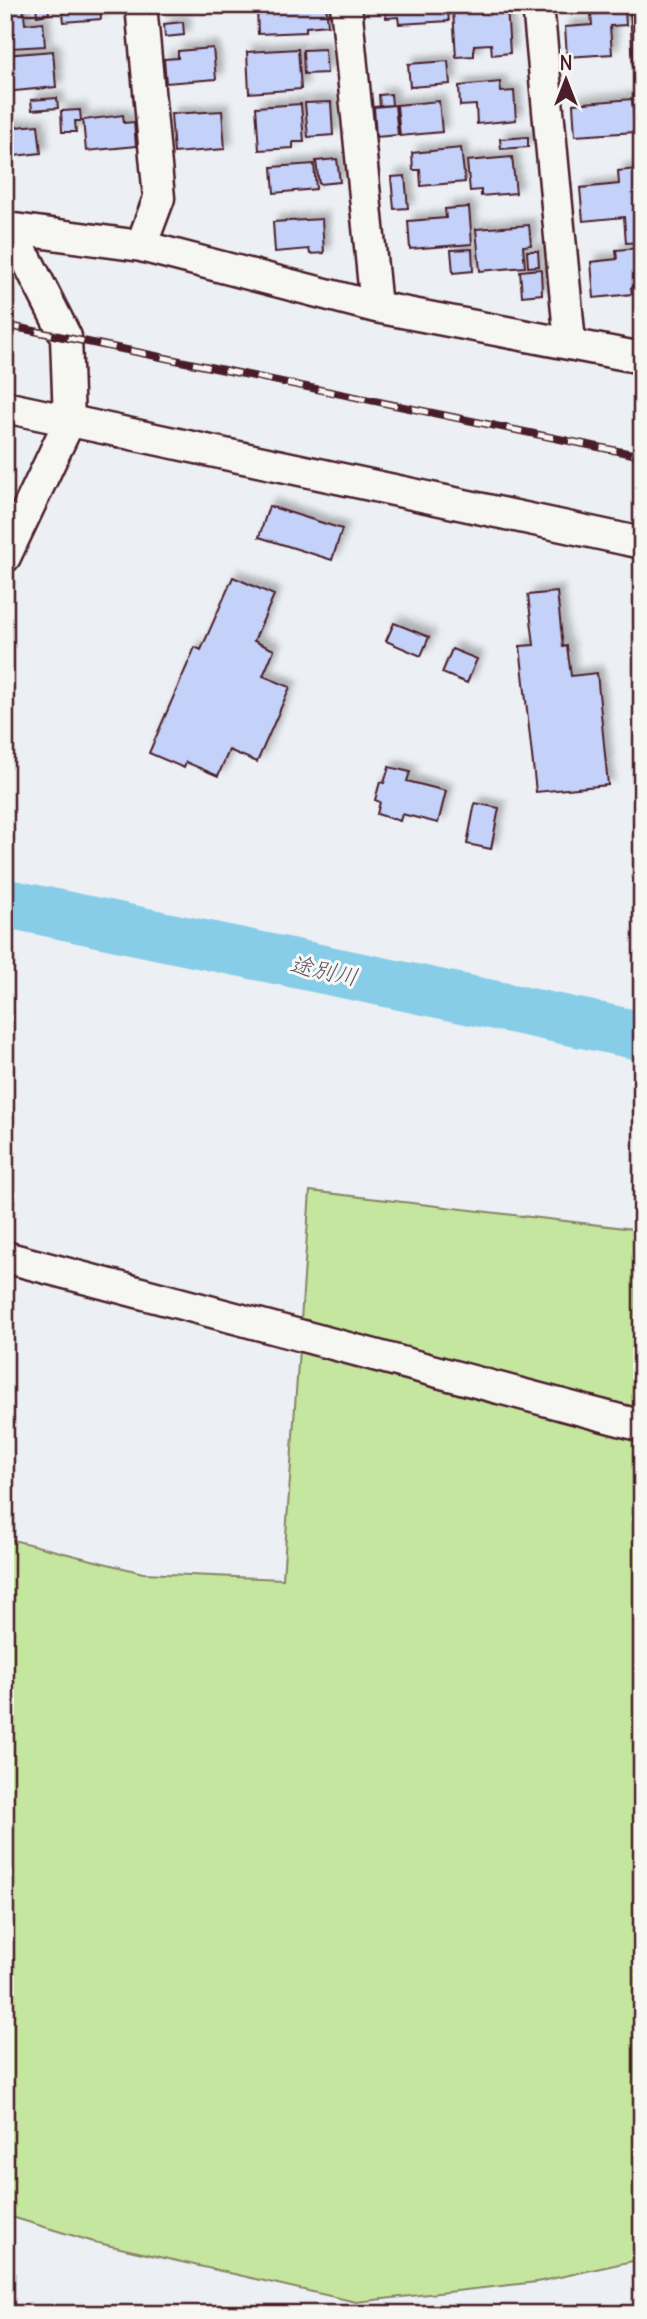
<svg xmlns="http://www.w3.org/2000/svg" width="647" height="2319" viewBox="0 0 647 2319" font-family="Delius,'Klee One',sans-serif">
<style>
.green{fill:#c5e69f;stroke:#888265;stroke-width:2}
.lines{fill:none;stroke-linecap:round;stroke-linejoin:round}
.river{stroke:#87cde8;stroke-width:49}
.building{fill:#c4d1f8;stroke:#4a1f2b;stroke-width:2;filter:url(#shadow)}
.minor-casing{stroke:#4a1f2b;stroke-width:35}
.minor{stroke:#f6f6f2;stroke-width:30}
.rail-casing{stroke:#4a1f2b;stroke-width:8}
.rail{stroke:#f6f6f2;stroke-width:5;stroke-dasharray:16;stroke-linecap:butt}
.labels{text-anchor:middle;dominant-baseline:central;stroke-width:6;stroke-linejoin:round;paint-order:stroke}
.water-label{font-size:23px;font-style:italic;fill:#5c5364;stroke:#f6f6f2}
</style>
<defs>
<filter id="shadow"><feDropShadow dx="6" dy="-6" stdDeviation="3.5" flood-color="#0004"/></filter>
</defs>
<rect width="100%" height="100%" fill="#eceff3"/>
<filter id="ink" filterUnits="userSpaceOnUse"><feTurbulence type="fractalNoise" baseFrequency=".0143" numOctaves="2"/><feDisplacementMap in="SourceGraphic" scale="14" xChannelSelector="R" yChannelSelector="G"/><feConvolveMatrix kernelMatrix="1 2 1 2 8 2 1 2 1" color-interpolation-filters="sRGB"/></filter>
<g filter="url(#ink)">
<path class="green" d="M310 1191 642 1230V2259L537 2282 356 2302 94 2242 5 2215V1538L143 1573 283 1579Z"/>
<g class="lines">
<path class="river" d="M5 903 642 1036"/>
</g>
<path class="building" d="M5 5H23L25 24 43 22 45 46 11 48 9 27H5Z
M36 5H48L49 14 37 16Z
M62 5H100L101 19 64 22Z
M273 5H326L328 25 306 27V32L258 34 257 8 273 7Z
M385 5H447L449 21 399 24 398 17 386 18Z
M507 7 510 53 492 55 491 44 474 45V56L456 57 453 11Z
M642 9V66H633L630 10Z
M625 12 626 25 610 26 612 54 567 57 565 27 592 25 591 14Z
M183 22 184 35 165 37 164 24Z
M213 48 216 79 166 83 164 59 178 58V51Z
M298 49 301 89 249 93 247 52Z
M325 49 327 73 304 74 303 50Z
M53 51 56 87 5 92V55Z
M448 61 450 84 410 87 408 64Z
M500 82 501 92 514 91 516 120 477 124 476 105 460 106 459 86Z
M391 94 392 105 380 106 379 95Z
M57 98 58 108 32 110 31 100Z
M632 99 635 132 575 136 573 104Z
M439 101 442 132 400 136 397 105Z
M331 102 333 135 308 137 305 103Z
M301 104 304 142H293V148L259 150 256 107Z
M395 105 398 135 376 137 374 107Z
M80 110 81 121H75L76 132H62L61 111Z
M222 111 225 149 174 153 171 114Z
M123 115 124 123 134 122 136 146 86 151 83 120Z
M38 125 41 153 5 157V128Z
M528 137V147L501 149 500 139Z
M461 148 465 182 421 186 420 170H413L412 153Z
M512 157 516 193 481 196V190L470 191 467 161Z
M337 159 340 182 319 184 316 161Z
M314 164 316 189 274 193 272 167Z
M637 169 642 242 626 243 624 217 583 221 580 188 619 184 618 171Z
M405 176 408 208 394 209 391 177Z
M469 207 472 244 410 249 408 221 446 218 445 209Z
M322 219 324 253 310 254 309 249 275 252 273 222Z
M529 225 531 245 523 246 525 267 480 271 476 229Z
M640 248 642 287 631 288 632 294 594 298 591 262 617 259 616 250Z
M472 249 473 271 453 273 451 250Z
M527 251H538L539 266 528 267Z
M541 269 542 294 522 296 520 271Z
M269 506 342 529 332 560 259 537Z
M233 577 274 595 254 641 274 650 263 676 290 687 257 762 229 750 218 776 186 762 184 768 149 753 195 647 201 650Z
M557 592 563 647 567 646 571 676 597 673 608 785 536 792 520 646 534 645 528 595Z
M394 623 429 637 421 656 386 641Z
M452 649 477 659 467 683 442 673Z
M389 767 410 772 407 781 446 791 438 823 402 814 400 821 377 814 380 802 375 800 380 782 384 783Z
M475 803 499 808 491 849 467 844Z"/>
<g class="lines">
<defs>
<path id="minor" d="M141 5 159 198 141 246
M346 5 376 307
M538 5 570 343
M5 227 27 260 66 337 69 422 5 557
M7 228 141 246 376 307 642 358
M5 407 642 543
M5 1257 642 1426"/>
</defs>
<use href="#minor" class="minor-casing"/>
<use href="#minor" class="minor"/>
<defs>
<path id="rail" d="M5 325 642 456"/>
</defs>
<use href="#rail" class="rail-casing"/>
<use href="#rail" class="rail"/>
</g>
</g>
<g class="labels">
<g class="water-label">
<text transform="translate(324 970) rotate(12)">途別川</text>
</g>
</g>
<rect width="647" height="2319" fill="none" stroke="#f6f6f2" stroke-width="28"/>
<rect x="14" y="14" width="619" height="2291" fill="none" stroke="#4a1f2b" stroke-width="2.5" filter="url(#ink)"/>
<g transform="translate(566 80)" stroke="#f6f6f2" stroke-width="5" paint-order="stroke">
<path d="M0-5L12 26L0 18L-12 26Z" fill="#4a1f2b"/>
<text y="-10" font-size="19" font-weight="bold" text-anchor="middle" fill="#4a1f2b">N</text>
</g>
</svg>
